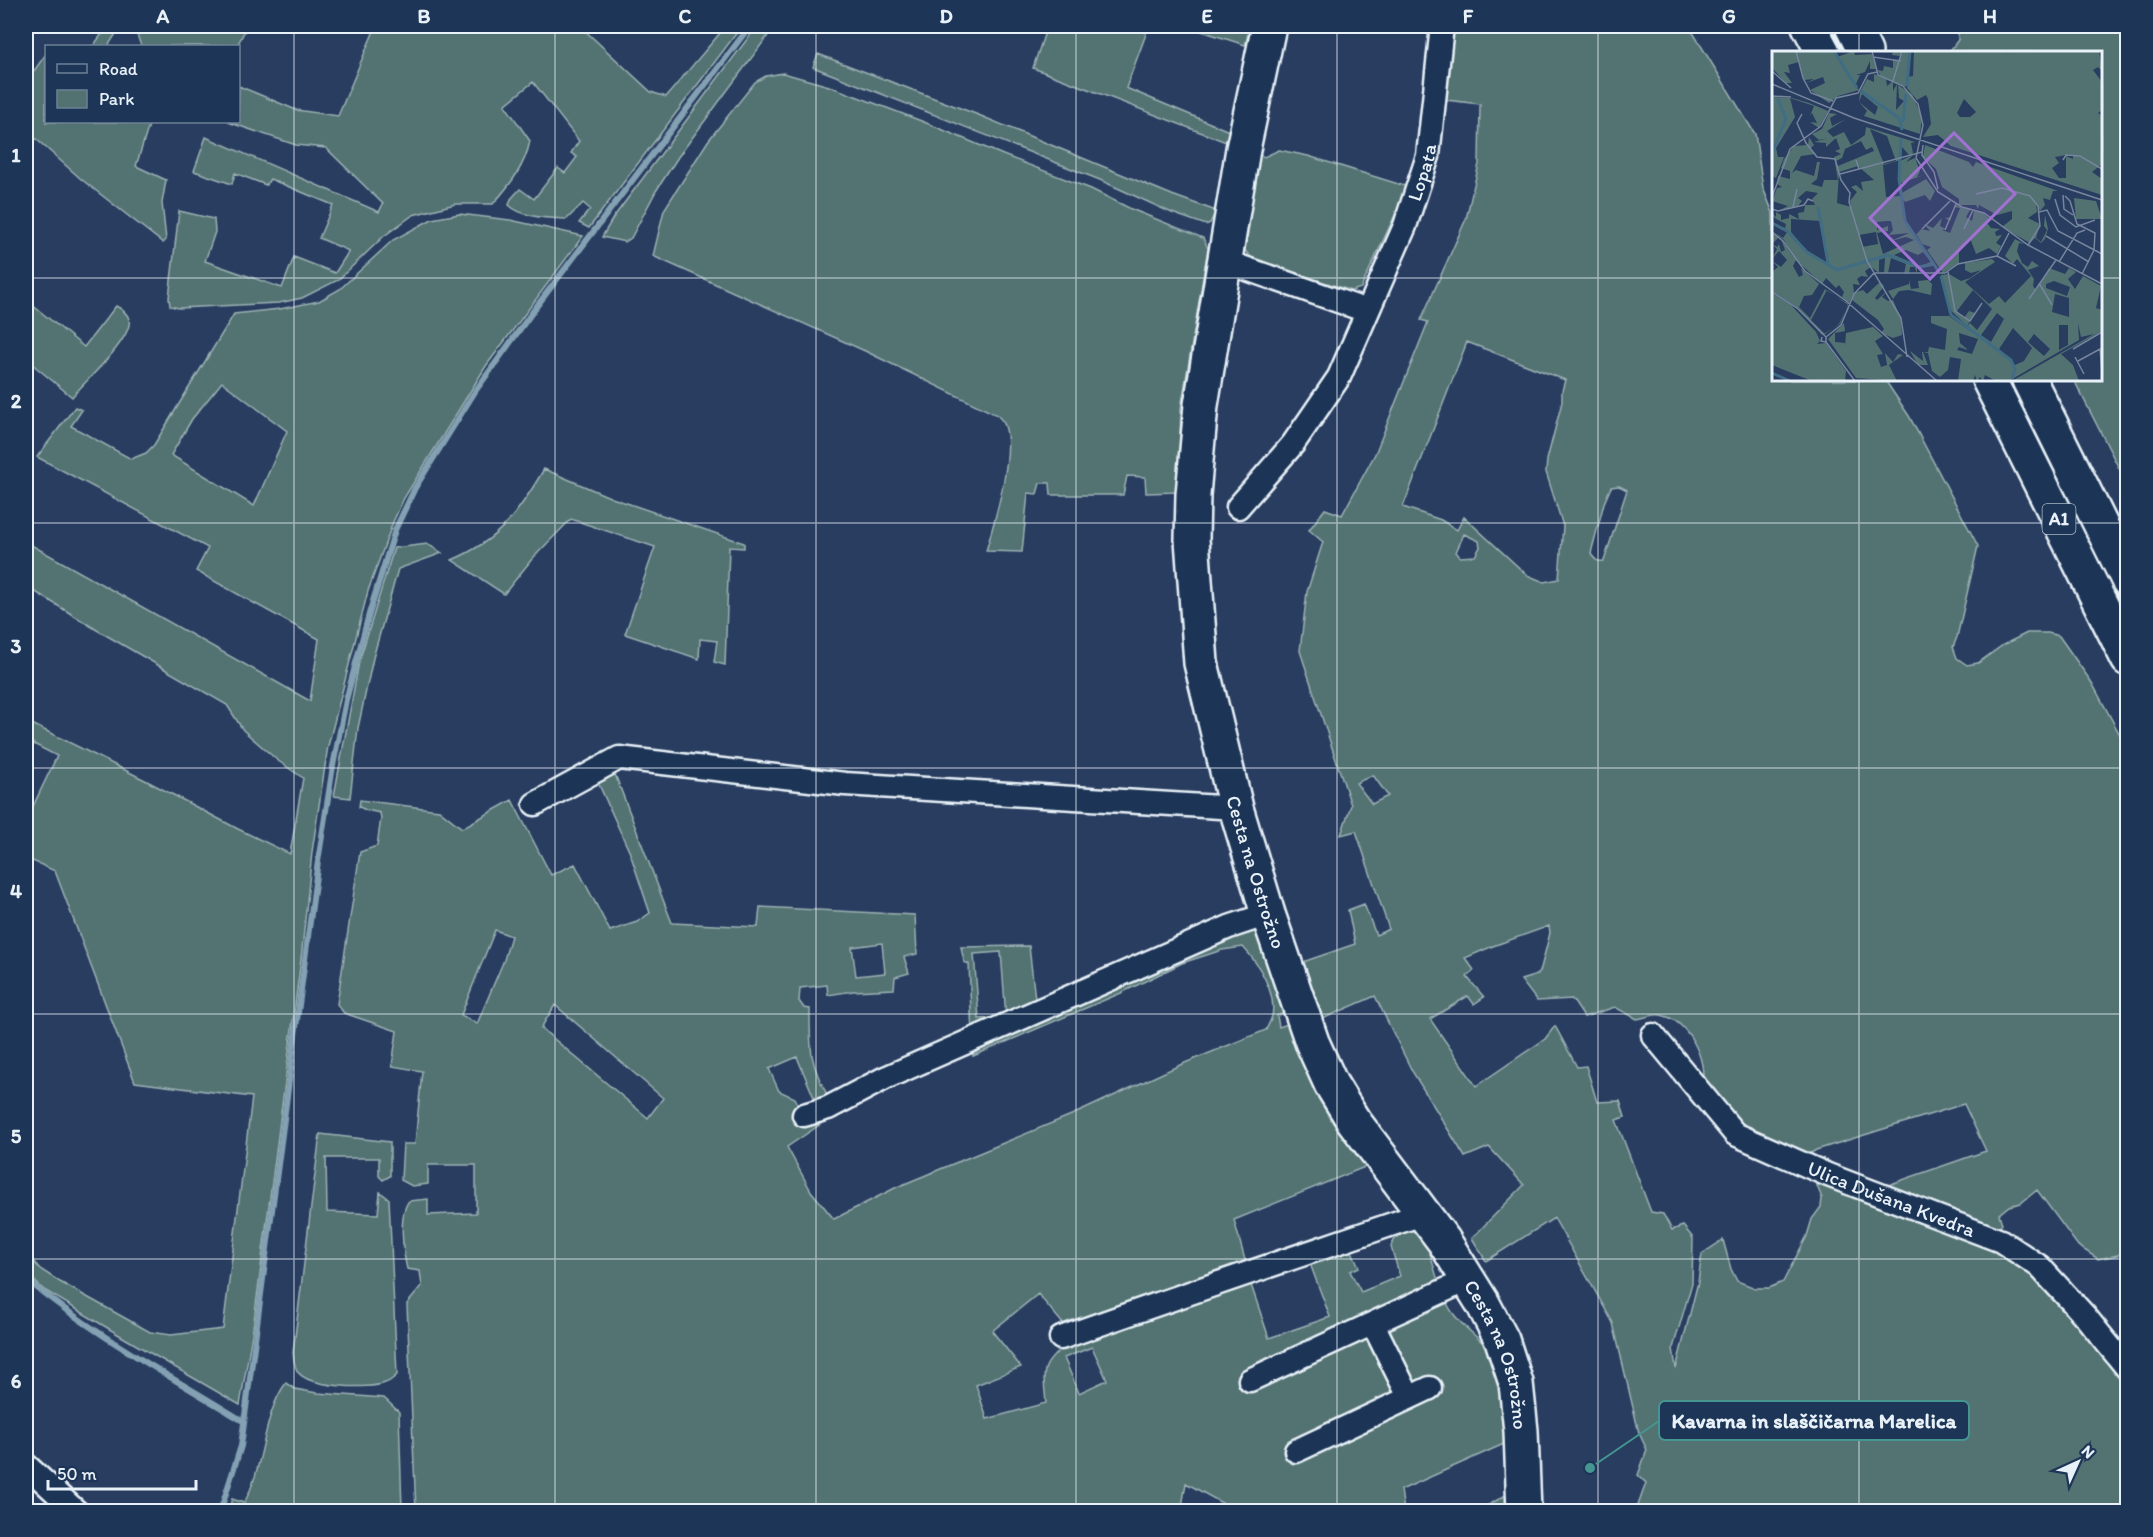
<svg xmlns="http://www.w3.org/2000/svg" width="2153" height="1537" viewBox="0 0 2153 1537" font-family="Itim,sans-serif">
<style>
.green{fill:#527272;stroke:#9db2b5;stroke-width:1.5;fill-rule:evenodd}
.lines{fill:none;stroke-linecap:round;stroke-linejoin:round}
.stream{stroke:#83a1b2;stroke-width:6}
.street-casing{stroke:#e8f1f8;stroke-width:27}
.secondary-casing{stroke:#e8f1f8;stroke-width:38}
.highway-casing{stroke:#e8f1f8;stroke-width:38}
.street{stroke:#1d3557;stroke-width:22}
.secondary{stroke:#1d3557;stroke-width:33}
.highway{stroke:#1d3557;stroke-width:33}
.grid{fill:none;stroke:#e8f1f8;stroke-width:1.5;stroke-opacity:0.55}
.labels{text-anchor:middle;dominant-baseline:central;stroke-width:5;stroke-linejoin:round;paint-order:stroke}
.shield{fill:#1d3557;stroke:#abb9c8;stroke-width:1.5}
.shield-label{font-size:18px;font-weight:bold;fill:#e8f1f8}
.street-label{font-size:20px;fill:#e8f1f8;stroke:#1d3557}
.inset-river{fill:none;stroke:#406c84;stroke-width:3}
.inset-road{fill:none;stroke:#75859d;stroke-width:1.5}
.view{fill:#a171d3;fill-opacity:0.15;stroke:#a171d3;stroke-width:3}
.inset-edge{fill:none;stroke:#e8f1f8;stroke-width:3}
.leader{fill:none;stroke:#459590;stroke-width:2}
.callout-dot{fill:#459590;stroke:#1d3557;stroke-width:2}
.callout{fill:#1d3557;stroke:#459590;stroke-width:2}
.callout-label{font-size:21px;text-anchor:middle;font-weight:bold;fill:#e8f1f8}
.neatline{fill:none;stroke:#e8f1f8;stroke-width:2}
.grid-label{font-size:20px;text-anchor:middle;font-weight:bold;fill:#e8f1f8}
</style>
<rect width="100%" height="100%" fill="#293d60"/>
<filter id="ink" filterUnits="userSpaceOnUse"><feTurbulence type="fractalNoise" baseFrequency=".0167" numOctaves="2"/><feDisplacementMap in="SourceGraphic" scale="12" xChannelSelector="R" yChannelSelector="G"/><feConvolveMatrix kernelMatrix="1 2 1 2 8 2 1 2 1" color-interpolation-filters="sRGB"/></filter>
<g filter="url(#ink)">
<path class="green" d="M108 26H121L108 46H93Z
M134 26H247L237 46H141Z
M376 26H580L651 92 666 97 726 26H742L589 228 579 223 590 209 583 203 567 219C550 218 522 218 509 205L511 199 520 189 534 199 558 168 565 173 577 157 571 153 579 141 533 82 505 105 530 141C525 166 510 185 493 204H455L413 215 384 236 338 280 302 298 279 303 179 308 170 306 169 298 179 211 214 219 215 232 205 261 282 288 294 257 335 273 349 251 319 238 333 205 270 179 266 185 235 173 232 184 194 171 206 137 379 212 383 204 326 148 296 145 228 122H238L239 86 296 110 338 116Z
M757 26H775L678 157 656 191 631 238 625 242 602 237 613 218Z
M1047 26H1149L1126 88 1229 131 1226 142 1033 68Z
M1186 26H1250L1245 45Z
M1450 26H1689L1755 134 1763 188 1773 213 1774 380H1885L1909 416 1978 546 1957 637 1953 647 1957 658 1967 665 1978 663 2003 645 2027 633H2048L2059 636 2092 683 2127 748V1247L2118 1255 2098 1259 2078 1246 2037 1190 2021 1203 2009 1206 1999 1214 2002 1224 1999 1229 1753 1143 1702 1085C1708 1060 1687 1018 1660 1015 1653 1014 1643 1018 1637 1019L1615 1007 1584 1017 1572 999 1537 1001 1521 980 1537 975 1540 972 1550 933 1549 926 1493 946 1465 958 1474 970 1467 977 1484 997 1474 1004 1468 996 1430 1019 1476 1086 1545 1039 1555 1026 1577 1067 1586 1066 1597 1102 1620 1101 1625 1117 1616 1120 1651 1212 1663 1214 1672 1230 1683 1226 1693 1238 1692 1283 1673 1348 1676 1369 1698 1282 1702 1254 1723 1240 1731 1269 1737 1281 1755 1288H1769L1783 1282 1807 1236 1812 1219 1821 1207 1822 1198 1817 1186 1818 1182 2021 1259 2110 1357 2127 1381V1511H1636L1646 1483 1638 1475 1647 1450 1639 1433 1613 1323 1554 1218 1486 1261 1472 1238 1524 1185 1489 1147 1465 1157 1412 1071 1375 996 1320 1020 1300 963 1355 944 1348 910 1364 904 1376 935 1389 929 1356 831 1341 835 1351 805 1300 651 1307 592 1323 542 1309 530 1325 509 1342 515 1375 454 1428 322 1421 320 1466 219 1479 164 1480 104 1446 100ZM1467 342 1565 380 1562 391V402L1547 460 1546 472 1563 526 1559 579 1544 582 1527 575 1464 517 1457 530 1441 520 1403 507ZM1619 486 1627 490 1604 561C1597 562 1595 560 1591 554L1592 549 1604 503 1611 487ZM1464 534 1479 541 1480 547 1475 556 1460 557 1456 552ZM1373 775 1388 796 1372 804 1356 783ZM1964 1104 1986 1151 1888 1185 1806 1156 1816 1150Z
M1958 26H2127V484L2074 380H2100V52H1949L1958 40Z
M46 54V122H150L136 166 166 180 162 203 166 240 163 243 81 179 35 138 26 147V82Z
M818 54 981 116 1172 195 1216 211 1210 223 1206 225 1172 213 1100 180 813 67Z
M783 73 829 86 924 122 1003 155 1091 189 1131 209 1203 238 1208 248 1181 408 1178 492 1146 493 1145 477 1127 476 1123 495H1051L1050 483H1040L1037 494 1028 493 1022 552 986 551C994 523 1015 454 1005 426 1004 422 1000 418 997 415L865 351 653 256 664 210 708 141 755 82 766 76Z
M1279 150 1308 156 1408 187 1361 288 1352 291 1255 260C1246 254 1244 250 1241 240L1258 153 1264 157Z
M459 214 510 220 583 236 486 366 404 498 393 522 368 591 328 746 312 852 301 959 253 1328 240 1405 121 1336 44 1290 26 1273V1253L40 1269 60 1282 150 1332 171 1335 223 1329 252 1097 135 1082 55 871 26 858V821L57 756 26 740V721L145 780 238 829 290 854 303 778 277 760 243 730 227 705 97 630 26 586V542L310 701 319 639 196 571 208 548 37 457 75 407 82 410 71 426 131 459 146 453 154 445 234 314 280 309 319 301 340 289 393 240 432 219ZM222 382 287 431 254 506 171 455 192 419Z
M26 300 84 347 116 306C122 309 127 313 129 319 134 338 84 382 72 397L26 359Z
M544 469 612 498 744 543V548L729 547 725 665 714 662 717 641 700 639 699 659 625 634 655 547 571 519 532 559 504 594 452 560C500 540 519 512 544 469Z
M428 544 442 553 398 569 373 658 358 728 350 798 334 796 359 662 394 548Z
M613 769 672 923 758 927 760 907 915 915 917 954 904 957 909 973 895 977 894 989 853 991 828 995 827 985 800 988 799 1001 804 1008 810 1009C810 1048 809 1063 829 1098L815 1100 797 1057 769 1069 779 1091 795 1098 800 1108 817 1114 821 1124 787 1147 811 1191 834 1219 897 1187 1081 1111 1180 1065 1266 1030C1268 1025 1271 1021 1272 1016 1277 993 1258 963 1243 947L1222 950 1182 963 1121 993 973 1056V1052L981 1047 1265 920 1292 1009 1277 1016 1279 1027 1297 1021 1372 1164 1234 1220 1248 1271 1069 1331 1038 1294 992 1331 1021 1367 976 1385 987 1419 1046 1403C1043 1369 1040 1367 1066 1344L1249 1279 1269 1338 1330 1317 1309 1261 1351 1249 1359 1267 1350 1271 1361 1292 1400 1276 1391 1247C1393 1235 1409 1231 1420 1228 1434 1255 1435 1286 1452 1312 1464 1329 1483 1340 1495 1356L1518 1511H1478L1506 1495V1443L1401 1490 1404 1511H1236L1186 1483 1181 1512 416 1511 407 1304 422 1286 420 1271 407 1269C403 1252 398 1214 409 1201L428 1199V1215L476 1213V1165H428V1184L412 1186 401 1180 403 1144H415L422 1071 392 1066 397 1031 344 1013 337 1004 360 852 377 846 381 818 380 813 366 810 359 807 360 800 439 810 462 828 512 800 551 875 575 864 610 931 637 922 650 913 630 853 596 778ZM495 930 511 936 504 960 477 1024 461 1015ZM882 943 885 973 856 976 852 947ZM555 1005 663 1098 648 1118 541 1028ZM1092 1347 1107 1380 1079 1393 1064 1358Z
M1029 946 1036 1008 972 1036 969 964 964 962 961 947ZM1001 952 1006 1017 979 1019 974 954Z
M320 1134 390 1142V1176L383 1180 379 1176V1158H326L327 1212 378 1214 380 1192 389 1199 397 1375C393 1378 390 1382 385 1383 369 1390 308 1387 298 1372 294 1367 294 1359 293 1353Z
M286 1383 295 1389 317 1393 384 1398 399 1412 402 1511H228L232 1499 244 1503C265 1466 262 1415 286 1383Z"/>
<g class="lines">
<path class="stream" d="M26 1279C92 1334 170 1376 243 1421
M220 1512 241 1446 317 868 333 766 346 700 369 614 395 530 415 488 476 390 536 307 750 26"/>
<defs>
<g id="street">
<path d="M1224 261 1367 311"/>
<path id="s1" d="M1238 507 1293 444 1339 377 1405 226 1428 156 1442 26"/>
<path d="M535 804 619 758 845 784 1236 808"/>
<path id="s2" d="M1653 1035 1735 1134 1828 1175 2001 1241 2039 1266 2085 1316 2128 1369"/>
<path d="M804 1115 828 1108 885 1078 1229 927 1268 914"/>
<path d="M1373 1324 1409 1397"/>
<path d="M1061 1338C1181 1295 1302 1255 1422 1214"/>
<path d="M1250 1380 1467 1280"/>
<path d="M1296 1451 1430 1388"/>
<path d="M26 1465 77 1512"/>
</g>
<g id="secondary">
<path id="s3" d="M1269 26 1243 149 1201 405 1193 495 1192 539 1201 663 1236 808 1268 914 1312 1042 1331 1084 1353 1120 1444 1241 1482 1302 1502 1340 1516 1383 1521 1431 1524 1512"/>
</g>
<path id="highway" d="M1809 26 1823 52
M1852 26 1865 52
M1989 380 2128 659
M2029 380 2128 580"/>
</defs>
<use href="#street" class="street-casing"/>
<use href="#secondary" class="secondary-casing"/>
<use href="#highway" class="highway-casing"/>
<use href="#street" class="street"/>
<use href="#secondary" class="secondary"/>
<use href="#highway" class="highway"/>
</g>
</g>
<path class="grid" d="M294 26V1512M555 26V1512M816 26V1512M1076 26V1512M1337 26V1512M1598 26V1512M1859 26V52M26 278H1774M2100 278H2128M1859 380V1512M26 523H2128M26 768H2128M26 1014H2128M26 1259H2128"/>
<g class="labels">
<rect class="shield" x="2042.5" y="504" width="33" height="30" rx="4.5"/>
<g class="shield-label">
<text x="2059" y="519">A1</text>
</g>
<g class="street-label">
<text stroke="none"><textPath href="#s1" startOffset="386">Lopata</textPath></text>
<text stroke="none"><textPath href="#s3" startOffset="860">Cesta na Ostrožno</textPath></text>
<text stroke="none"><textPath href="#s2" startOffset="298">Ulica Dušana Kvedra</textPath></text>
<text stroke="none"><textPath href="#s3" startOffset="1406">Cesta na Ostrožno</textPath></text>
</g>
</g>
<g transform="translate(1772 51)">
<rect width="330" height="330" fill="#293d60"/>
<path d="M0 0H62L65 6 82 0 83 4 100 3 104 18H98V10L93 21 84 24H88L83 35 87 39 66 45 57 52 38 39 53 32 51 26 34 32 42 28 32 29 27 11 16 14 18 22 12 21 20 32H14L1 18ZM121 0H138L134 36 109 25 105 19 111 20 112 15 121 17V9L128 10V5L120 4ZM142 0H327L330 20 326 16 321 19 330 31V59L326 62 330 65V113L320 121 330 128V144L179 95 166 84 151 86 159 73 156 48 154 44 145 49 135 37 136 26 141 25ZM192 48 204 61 198 66H188L185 62ZM294 104H301V108L294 105V127H287L280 117 287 112 283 106ZM102 23 114 28 115 35 121 30V40L125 33 124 59 132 50 127 47 126 34 140 43 150 66 148 83 92 65 95 60 87 51 88 41 95 28 102 31ZM90 43 106 56 103 64 87 51ZM0 46 20 47 37 52 56 60 47 77 38 71 45 72 40 62 38 65 42 55 18 47 23 66 4 97 6 106H12L4 127 0 125ZM57 62 65 63 58 67 60 75 74 68 55 80 61 86 72 81 79 94 93 84 94 76 143 91 139 92 141 102 138 105 130 96 129 109 111 114 114 146 128 145 126 111 141 104 134 111 143 107 148 120 145 126 152 124 129 132 130 142 154 128 163 140 158 150 153 144 133 151 131 148 133 171 143 185 149 178 158 180 152 173 161 177 170 167 168 175 174 178 170 179 178 182 188 157 183 156 178 170 173 167 179 166 184 154 198 159 194 166 200 170 202 160 211 162 219 169 215 172 219 177 228 178 223 181 224 185 230 184 224 192 229 195 225 203 217 197 204 203 198 187 187 201V212L171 222 155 199 159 196 150 193 145 184 142 186 162 213 145 216V223L143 216H138L137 223H132L134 213 119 207 116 222H112L113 207 107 209V222L99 216 93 220 96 226 89 225 85 228 88 234 81 233 82 242 91 239 95 243 108 231 112 235 103 247 105 249 115 240 110 246 116 250 121 249 129 268 130 284 121 287 109 282 112 278 106 269 80 249 81 244 77 252 70 246 72 241 67 234 64 237 54 227 50 233 24 209 21 215 27 226 31 224 29 217 54 239 76 253 68 273 50 284 26 257 0 240V221L6 216 0 210 9 216 15 209 7 200 0 208 5 198 0 193V182L7 186 0 193 5 196 7 193 9 201 13 199 9 188 22 207 12 189 0 180 11 187 16 180 0 173 13 177 14 173 4 168 0 164V162L4 166V161L9 164V169L17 167V163L27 168 26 162 32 161 33 154H43L40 148 46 142 34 140 26 147 30 150 26 155 6 160 16 155 0 150 5 137 10 136 5 133 6 125 18 128V120L9 117 12 108 22 95 36 94 37 86 42 94 38 98 44 103 29 105 20 122 24 119 42 125 45 111H48L45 128 39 133 50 136 52 129H66L62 106 69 103 63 100 68 98 64 87 54 96V92L42 91 56 87 47 89 40 83 50 78ZM98 78 115 85 124 110 112 113ZM89 90 94 99 100 96 102 100 66 115 64 110 70 107 73 98ZM86 115 102 129 89 131 91 140 84 134 79 136 85 141 78 150 79 156 65 152 67 121ZM19 168 48 170 55 212 36 201 19 181ZM114 170H119L121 179 117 184 137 182 119 190 134 186 142 189 111 203 105 182 116 180V175L105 179V171ZM104 181 106 193 90 196 87 184ZM134 199 146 204 151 201 159 211 148 215 122 204ZM47 233 53 238 38 267 27 256 32 245 40 244ZM55 239 76 254 67 273 53 283 39 269ZM153 94 197 111 201 116 204 111 286 140H281L278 149 271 147 273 154 268 160 264 153 265 161 256 167 268 173 264 187 269 191 275 179 272 175 273 164 276 178 273 188 269 192 263 187 258 192 230 176 240 168V160L225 164 207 154 206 158 204 154H187V148L170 136 164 118 151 106ZM302 147 324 150 330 168H304ZM243 188 252 193 247 192 245 200 250 212 256 216 260 210 267 215 256 219 262 228 261 235 264 239 277 217 293 223 297 217 304 221 296 228 303 238 311 225 329 235 324 257 330 259V280L289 303 301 314 307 330H240L322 283 309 286 306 272 307 289 237 330H224L213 324 211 330 208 326 205 330 203 324 201 330H186L189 308 178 306 176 319 168 326 160 320 156 302 151 301 156 314H146L138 300 151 310 150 301H156L157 296 173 299 175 278 159 272V265H177L207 286 177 258 169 224 177 223 189 230 198 227 209 219 199 222 193 219V212L220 208 223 211 193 231 217 253 227 245 233 252 259 225 245 208 241 213 233 205ZM282 230 298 236 295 245 274 237V233ZM201 239 220 258 205 279 198 272 195 275 203 262 197 260 192 267 185 260ZM283 243 297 247V266L280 261ZM225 262 232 268 219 291 209 284ZM287 274H296V294L287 299ZM241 277 260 297 252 310 243 314 227 298ZM187 282 206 288 200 303 185 299 187 296 196 299 188 292ZM262 283 278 298 272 305 256 291ZM137 229 139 238 147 237 146 230 156 229 160 233 159 244 137 239 127 240 121 248 116 240 137 233ZM0 242 19 254 44 281 48 290 45 293 54 292 74 320 73 330H40L0 314ZM72 272 73 280 63 282V291L73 292V296L74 282 101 276 111 285 103 290 111 303 105 304 109 316 115 314 113 302 121 311 126 303 131 304 117 314 125 330 84 327 56 288Z" fill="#527272" fill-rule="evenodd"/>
<path class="inset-river" d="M62 0 85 37M135 35 138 0M89 40 127 67 130 79M131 71 134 43M129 87 127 128 133 170 167 221M0 102 14 68 6 48M46 156 56 212M0 172 15 180 35 201 65 219 116 204 147 216 163 213M169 225 179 264 239 309 243 318 240 328M0 322 18 330"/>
<path class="inset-road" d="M24 0 31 27 39 42 61 50M100 0 106 24 131 35 146 53 151 74 144 107 166 141 190 156 212 162 256 194 330 233M101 6 129 10M0 20 19 37M121 30 130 0M0 33 82 67 330 149M0 45 19 46M30 63 25 72 34 92 45 106 63 108 69 129 78 142 77 151 95 210 129 267 135 306M151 94 150 104 162 121 166 138M291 109 294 104 308 105 330 118M87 118 150 101M68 123 87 118 84 109M204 143 230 137 258 145 266 155 268 175 256 194M291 144 292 158 301 164M293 145 298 150 305 173 323 182 322 199 310 223M0 146 18 98 49 75 64 47 86 42 96 23 105 21M283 148 288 164 304 176 323 169M21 156 25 138M0 158 6 160 32 154 36 148 41 150M267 161 275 159 286 180 330 203M150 178 178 150M192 178 201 159M173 179 184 153M0 181 11 190 33 220 74 250 165 330M274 185 317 211M225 205 244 215M287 211 305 182 313 179M176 221 183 260 198 270 210 252M102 222H173L186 213 225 205 237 182M267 232 280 254M0 241 25 257 54 286V291L49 290 50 286M257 248 284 209M54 286 69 274 82 243 102 222M54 291 83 330M301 298 330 281M303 306 312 323M306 310 328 298 330 320"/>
<path class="view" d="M182 82 243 143 158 228 98 167Z"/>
<rect width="330" height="330" class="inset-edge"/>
</g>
<path class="leader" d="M1590 1468L1659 1421"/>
<circle class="callout-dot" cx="1590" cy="1468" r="6"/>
<rect class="callout" x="1659" y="1401" width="310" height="39" rx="6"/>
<g class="callout-label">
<text x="1814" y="1428">Kavarna in slaščičarna Marelica</text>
</g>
<rect width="2153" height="1537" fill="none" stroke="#1d3557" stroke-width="66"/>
<rect x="45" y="45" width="195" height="78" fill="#1d3557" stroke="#6e8097" stroke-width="1.5"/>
<rect x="57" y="64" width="30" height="9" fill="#1d3557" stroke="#6e8097" stroke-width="1.5"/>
<text x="99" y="75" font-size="18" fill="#e8f1f8">Road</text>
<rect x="57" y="90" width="30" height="18" fill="#527272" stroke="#6e8097" stroke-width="1.5"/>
<text x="99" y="105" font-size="18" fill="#e8f1f8">Park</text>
<g transform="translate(2078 1462) rotate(45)" stroke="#1d3557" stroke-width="4.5" paint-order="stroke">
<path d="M0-4.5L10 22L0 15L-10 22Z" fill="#e8f1f8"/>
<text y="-9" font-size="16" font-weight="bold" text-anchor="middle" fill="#e8f1f8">N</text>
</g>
<path d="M48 1480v9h148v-9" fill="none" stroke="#e8f1f8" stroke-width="3"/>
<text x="57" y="1480" font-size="18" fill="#e8f1f8" stroke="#1d3557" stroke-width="4.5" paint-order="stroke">50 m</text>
<rect x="33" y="33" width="2087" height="1471" class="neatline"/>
<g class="grid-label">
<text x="163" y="23">A</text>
<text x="424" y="23">B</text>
<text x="685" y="23">C</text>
<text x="946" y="23">D</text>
<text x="1207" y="23">E</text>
<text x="1468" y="23">F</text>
<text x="1729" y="23">G</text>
<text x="1990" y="23">H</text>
<text x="16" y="162">1</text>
<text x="16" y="408">2</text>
<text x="16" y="653">3</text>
<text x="16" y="898">4</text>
<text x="16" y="1143">5</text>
<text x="16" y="1388">6</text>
</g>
</svg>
